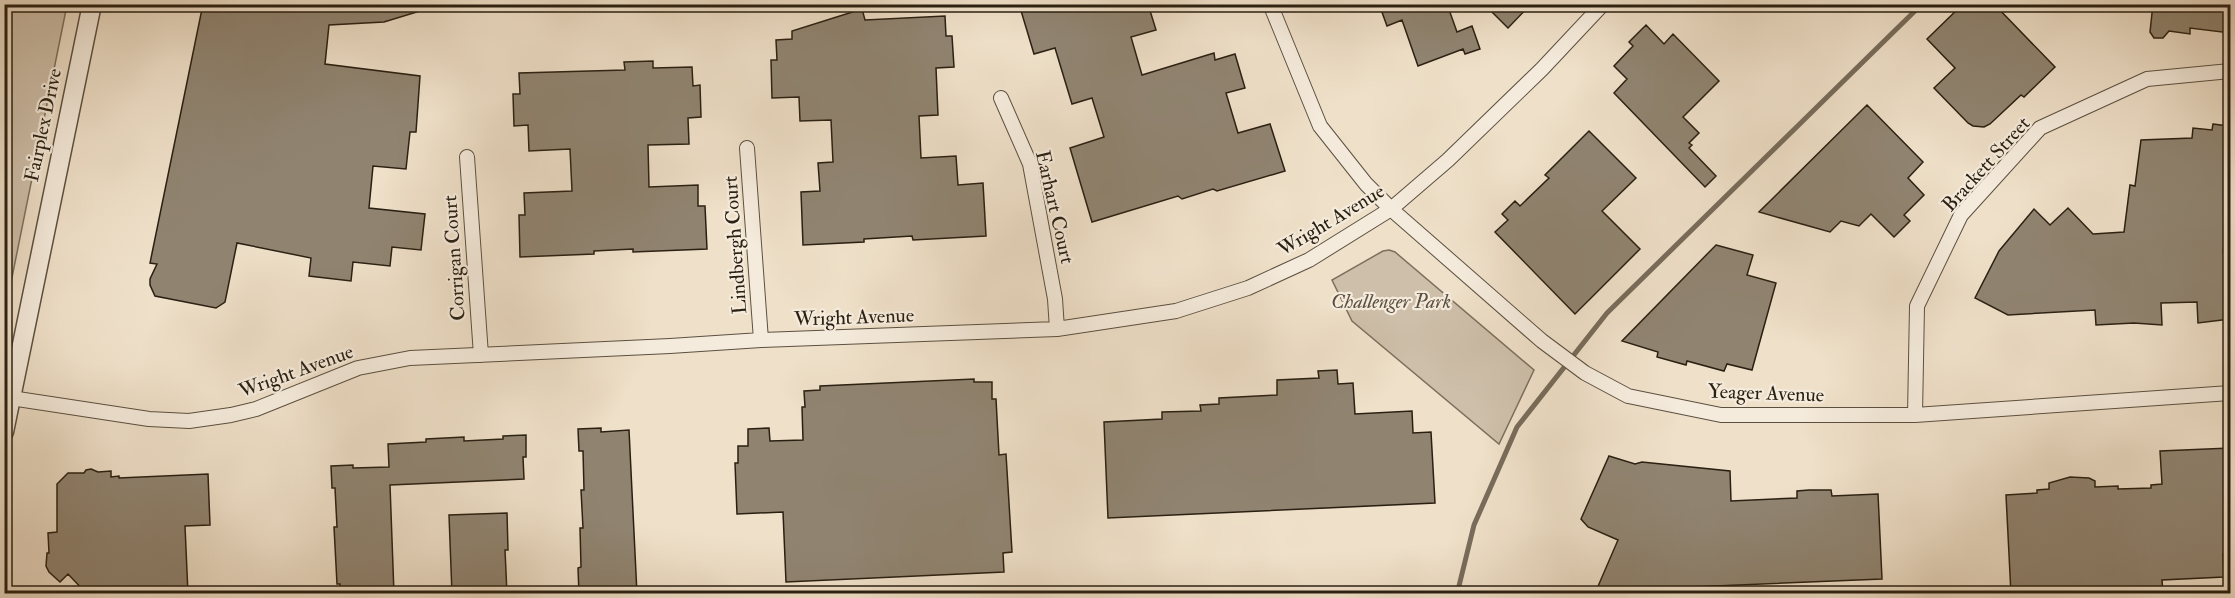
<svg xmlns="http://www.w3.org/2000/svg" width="2235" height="598" viewBox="0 0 2235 598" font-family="'IM FELL Double Pica',serif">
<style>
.green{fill:#cebfaa;stroke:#7c705e;stroke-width:1.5}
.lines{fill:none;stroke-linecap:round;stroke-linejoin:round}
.stream{stroke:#786c5b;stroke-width:5}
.building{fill:#908471;stroke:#2a2012;stroke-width:1.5}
.minor-casing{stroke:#5b5040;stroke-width:16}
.tertiary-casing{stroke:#5b5040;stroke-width:21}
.minor{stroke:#f5ebdc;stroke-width:14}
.tertiary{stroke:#f5ebdc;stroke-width:18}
.labels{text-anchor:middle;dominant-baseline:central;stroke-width:4.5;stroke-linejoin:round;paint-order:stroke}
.street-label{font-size:20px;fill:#2a2012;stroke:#f5ebdc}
.park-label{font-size:20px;font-style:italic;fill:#5b5040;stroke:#f5ebdc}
</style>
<rect width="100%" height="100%" fill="#efe0c9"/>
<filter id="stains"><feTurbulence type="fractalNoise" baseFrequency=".00333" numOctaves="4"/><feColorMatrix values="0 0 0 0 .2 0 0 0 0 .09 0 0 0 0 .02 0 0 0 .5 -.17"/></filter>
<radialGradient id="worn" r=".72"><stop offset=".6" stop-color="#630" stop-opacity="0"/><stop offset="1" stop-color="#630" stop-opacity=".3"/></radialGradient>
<path class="green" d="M5 4 67 5 5 312 4 5Z
M1389 250 1395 252 1534 370 1499 444 1352 321 1332 280 1383 251Z"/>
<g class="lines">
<path class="stream" d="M1457 594 1474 525 1517 427 1607 313 1922 4"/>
</g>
<path class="building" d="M203 4H430V8L384 22 329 25 325 64 420 76 416 132H410L406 169 373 166 369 208 425 214 421 250 392 247 390 266 353 262 351 281 309 276 311 258 237 243 225 302 216 308 155 296 150 285V279L157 264 150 263Z
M1019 4H1148L1156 30 1131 37 1142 75 1214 53 1215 60 1235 54 1245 88 1226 93 1238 133 1270 124 1285 171 1217 191 1213 189 1182 199 1178 196 1092 222 1070 148 1104 137 1092 98 1072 104 1055 48 1034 54Z
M1379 4H1447L1457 32 1472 26 1480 49 1465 54 1463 49 1418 66 1402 20 1387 26Z
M1484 4H1531L1508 28Z
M1963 4H1994L2055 67 2024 97 2021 95 1990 124 1984 127 1973 126 1968 123 1934 88 1955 68 1927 39Z
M2153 4H2230V33L2190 28V34L2169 31 2163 38H2154L2150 32Z
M862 9 865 20 945 16 946 36H952L954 67 936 68 938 115 919 116 921 158 956 156 958 185 983 183 986 236 913 240 912 236 864 239V242L803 245 801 192 820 191 818 163 833 162 831 120 800 121 799 97 772 98 771 60H777L776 40 792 39V31Z
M1646 25 1664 44 1673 34 1719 81 1683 117 1699 133 1689 143 1692 145 1689 148 1716 176 1705 187 1614 93 1627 79 1614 66 1633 46 1629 42Z
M653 61V68L692 67 693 86 700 85 701 117 688 118 689 144 648 145 649 187 698 185V206H705L707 249 633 252V249L594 251V254L520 257 519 215H525L524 193 572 191 570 149 529 151 528 125 514 126 513 94H520L519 73 625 70 624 62Z
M1867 105 1923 162 1908 178 1924 195 1904 215 1910 221 1894 237 1871 214 1859 226 1841 221 1830 232 1759 212Z
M2213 124 2228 126V130H2230L2228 172H2230L2227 195 2230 197 2223 252 2230 251V319L2198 323 2197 302 2161 303 2162 325 2134 323 2096 325 2095 310 2008 315 1975 298 1999 251 2034 209 2050 225 2068 208 2093 234 2124 232 2130 185 2135 186 2141 140 2192 138 2193 128 2212 130Z
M1589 131 1636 178 1602 211 1640 249 1575 314 1495 232 1508 220 1502 214 1515 201 1520 206 1549 178 1545 175Z
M1716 245 1753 255 1747 275 1776 283 1752 370 1727 364 1724 371 1687 361 1686 365 1657 357 1658 352 1622 341Z
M1337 370 1338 384 1353 383 1355 414 1412 411 1413 433 1431 432 1435 503 1108 518 1104 422 1162 419V412L1201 411 1200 405 1219 404V398L1277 395V380L1319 378 1318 371Z
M974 379V382H992V399H996L999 455 1006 454 1012 552 1003 553 1004 572 786 582 783 512 737 514 735 463H738V446H748V429L769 428 770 441 803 440 802 407H805L804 391 820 390V386Z
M601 428V432L629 430 637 594H579L578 568 581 567 580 528H583L581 490H584L583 451H579L578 429Z
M526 435V457H523L524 479 390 485 394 594H340V584H337L334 527H337L335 488H332L331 466 353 465V468L389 467 388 444 426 442V439L464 437V441L503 439V436Z
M2230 448V553L2223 554 2224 577 2162 580 2163 594H2011L2006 495 2037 493V490L2049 489V483L2070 477 2089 478 2095 481V487L2118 486V489L2151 488V485L2162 484 2160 451Z
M1609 456 1635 464 1642 462 1730 471 1731 501 1797 498V491L1809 490H1831L1832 496 1878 494 1882 579 1596 591 1618 540 1588 527 1581 519Z
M91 469 98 472 111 471V477L119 476V478L208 474 210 525 185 526 188 594H87L68 574 60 582 49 572 46 566 47 553H49L48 533 57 532V484L68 473H84L86 470Z
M507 513 508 550H505L507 594H452L449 515Z"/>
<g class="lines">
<defs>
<path id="minor" d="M1272 4 1273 11 1320 126 1366 184 1391 209 1542 341 1585 373 1628 396 1721 415H1915L2230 393
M1001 98 1030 164 1055 299 1057 329
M747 148 761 340
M467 157 481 355
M11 398 149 419 189 421 231 415 256 409 358 368 410 358 670 346 761 340 1057 329 1176 311 1248 288 1309 260 1391 209 1448 160 1542 69 1603 4
M1915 415 1917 306 1961 215 2040 128 2147 79 2230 71"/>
<path id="tertiary" d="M4 432 92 4"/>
</defs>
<use href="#minor" class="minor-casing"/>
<use href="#tertiary" class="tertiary-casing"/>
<use href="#minor" class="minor"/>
<use href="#tertiary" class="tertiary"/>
</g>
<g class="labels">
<g class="street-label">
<text transform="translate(43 125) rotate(-78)">Fairplex Drive</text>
<text transform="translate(1986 164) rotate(-48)">Brackett Street</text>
<text transform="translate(1055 207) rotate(77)">Earhart Court</text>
<text transform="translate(1331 220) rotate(-31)">Wright Avenue</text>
<text transform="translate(735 245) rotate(-94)">Lindbergh Court</text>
<text transform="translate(454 258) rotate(-94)">Corrigan Court</text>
<text transform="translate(854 317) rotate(-2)">Wright Avenue</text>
<text transform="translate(296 371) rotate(-20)">Wright Avenue</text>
<text transform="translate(1766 393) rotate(2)">Yeager Avenue</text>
</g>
<g class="park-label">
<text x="1391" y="301">Challenger Park</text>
</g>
</g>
<rect width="2235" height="598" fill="none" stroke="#efe0c9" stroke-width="24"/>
<rect x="6" y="6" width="2223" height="586" fill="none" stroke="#2a2012" stroke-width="3"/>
<rect x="12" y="12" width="2211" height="574" fill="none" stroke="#2a2012" stroke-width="1.5"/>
<rect width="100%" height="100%" filter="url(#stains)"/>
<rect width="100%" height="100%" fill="url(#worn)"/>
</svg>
